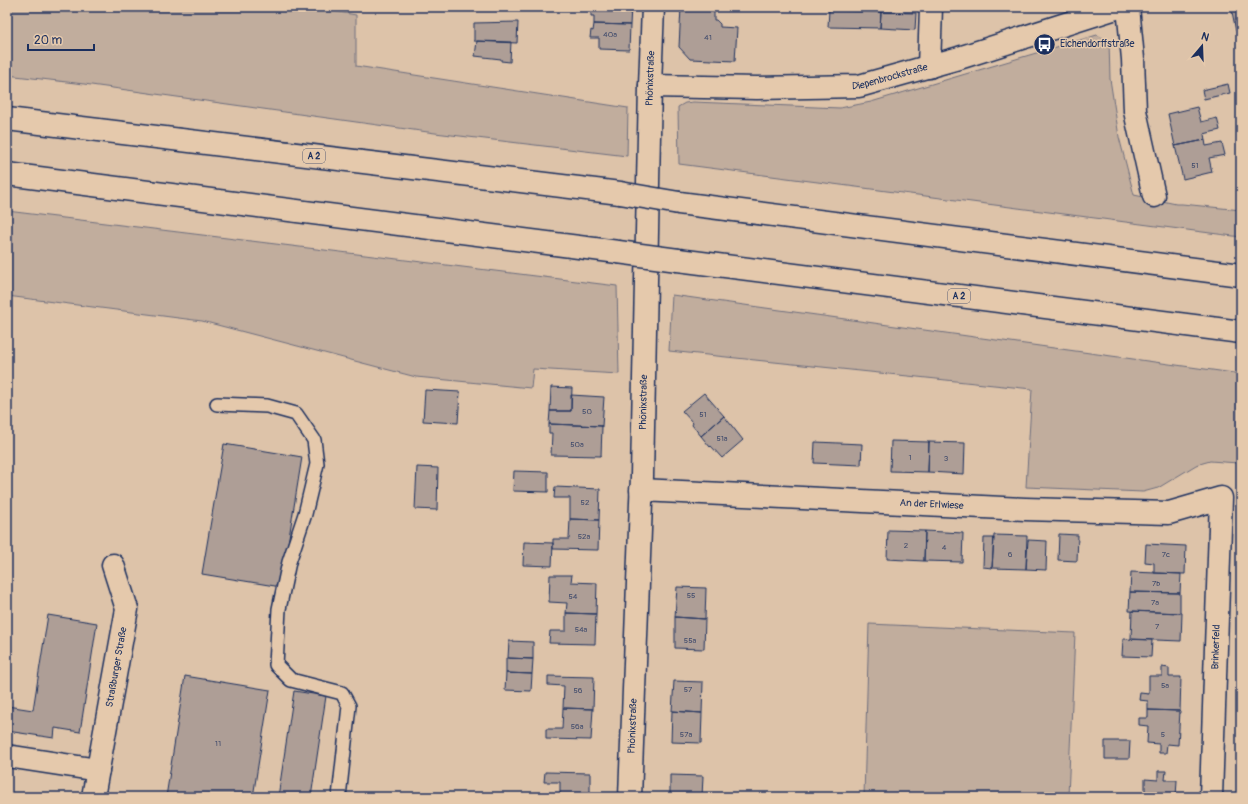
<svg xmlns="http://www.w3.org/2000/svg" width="1248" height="804" viewBox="0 0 1248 804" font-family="Pangolin,sans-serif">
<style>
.green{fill:#c1ad9d;stroke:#6e6e7e}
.building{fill:#ae9e96;stroke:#1b2f5e}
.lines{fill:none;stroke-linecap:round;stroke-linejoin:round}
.lane-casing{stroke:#1b2f5e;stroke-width:16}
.street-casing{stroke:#1b2f5e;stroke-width:25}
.highway-casing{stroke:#1b2f5e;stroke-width:25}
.lane{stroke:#e5c9ac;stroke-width:13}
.street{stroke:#e5c9ac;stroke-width:22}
.highway{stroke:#e5c9ac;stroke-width:22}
.highway-bridge-casing{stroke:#1b2f5e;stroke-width:25;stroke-linecap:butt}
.highway-bridge{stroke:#e5c9ac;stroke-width:22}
.labels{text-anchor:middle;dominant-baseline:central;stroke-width:3;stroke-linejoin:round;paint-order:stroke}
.number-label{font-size:8px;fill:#404b6c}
.shield{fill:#e5c9ac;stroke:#585d75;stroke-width:1}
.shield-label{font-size:9px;font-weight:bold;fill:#1b2f5e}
.poi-label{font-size:10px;fill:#1b2f5e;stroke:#e5c9ac;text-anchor:start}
.street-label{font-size:10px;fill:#1b2f5e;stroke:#e5c9ac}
</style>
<rect width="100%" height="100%" fill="#ddc3a9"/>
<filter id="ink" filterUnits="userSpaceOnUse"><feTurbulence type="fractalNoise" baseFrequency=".025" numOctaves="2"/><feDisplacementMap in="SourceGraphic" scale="8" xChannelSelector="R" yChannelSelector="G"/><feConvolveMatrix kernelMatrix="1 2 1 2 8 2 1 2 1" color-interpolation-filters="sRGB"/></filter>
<g filter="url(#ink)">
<path class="green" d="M7 7H310L356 15V66L628 108 627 156 435 133 84 84 7 75Z
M1097 35 1109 41 1110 79 1119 137 1134 195 1176 204H1182L1241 210V237L679 164 678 107 685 103 693 102 840 108 871 102Z
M7 211 617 286 619 374 533 369 531 388 416 377 202 321 7 296Z
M672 295 1241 374V493H1238V463L1210 461 1196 465 1158 488 1143 492 1026 487 1032 389 669 351Z
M869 624 1075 633 1068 797H864Z"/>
<path class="building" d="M600 7H631L630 25 594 24V16H591V9H600Z
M681 7H714V20H716L720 24V27L737 28 735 61 690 59 679 47Z
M1231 7H1241V30L1236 31Z
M829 10 881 12 880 28 828 27Z
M881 12 916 13 915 30 880 28Z
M518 22 517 43 474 41V23Z
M594 24 630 25 629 50 599 49V38H590L591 30 593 31Z
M477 41 511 42 510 62 501 61V59L475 56Z
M1228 84 1230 93 1204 99 1202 90Z
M1197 107 1201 122 1217 118 1220 130 1204 134 1205 140 1175 146 1168 114Z
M1205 140 1206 146 1222 143 1225 155 1209 158 1212 172 1183 179 1175 146Z
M551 387 572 388 571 411H550Z
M425 390 460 392 458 423 423 421Z
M704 393 724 416 701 436 692 425 693 423 682 411Z
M571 395 604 397 602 426 549 424 550 411H571Z
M724 416 743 440 722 458 711 446 710 447 701 436Z
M549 424 602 426 601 456 551 455 552 433H549Z
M891 441 929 442 928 472 890 471Z
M815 442 862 444 861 465 814 463Z
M929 442 965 443 964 474 928 472Z
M224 444 302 457 281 587 202 574Z
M417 467 438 468 437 510 415 509Z
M514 471 548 472V492L513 491Z
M555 487 600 489 599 520 570 519V498H554Z
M570 519 599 520 598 550 553 549V539H569Z
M888 530 925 531 924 561 887 559Z
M925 531 963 533 962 562 924 561Z
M1059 534 1078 535 1077 561 1058 560Z
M994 535 1027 536 1026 569 992 568Z
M984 538H994L992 568 983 567Z
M1028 540 1047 541 1046 570 1026 569Z
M524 542 553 543 552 566 523 565Z
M1146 544 1186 546 1185 574 1154 573V563L1145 562Z
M1131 572 1181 574 1180 593 1130 592Z
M550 575H572L571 582 597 583 596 614 566 613 567 603 549 602Z
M677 587 706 588 705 619 675 617Z
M1130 592 1180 593V613L1129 611Z
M1132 611 1182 613 1181 641 1131 639Z
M566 613 596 614 595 644 549 643 550 631H566Z
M48 615 97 623 80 732 55 728 54 738 7 731V706L33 710Z
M675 617 705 619 704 649 675 648Z
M1123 639 1152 640 1151 657 1122 656Z
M509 641 533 642V659L508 658Z
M506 658 533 659 532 674 506 673Z
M1162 667 1169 668V677H1181L1180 711 1148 710V701L1139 700 1140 693 1149 694V676H1162Z
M506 673 532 674 531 691 505 690Z
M185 676 270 690 253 797H166Z
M548 676 594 677 593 709 563 708 564 686 548 685Z
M674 681 703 682 702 713 672 711Z
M294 691 326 696 311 797H278Z
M563 708 593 709 591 740 546 739V729H562Z
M1148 710 1180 711 1178 745 1167 744 1166 753H1159V744L1147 743 1148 726 1139 725V718H1148Z
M672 711 702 713 701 743 671 742Z
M1105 741H1130L1129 759H1105Z
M1158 771H1166L1165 780H1177L1176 797H1145V779L1158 780Z
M545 772 590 773V797H560V782H544Z
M670 775 703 776 702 797H670Z"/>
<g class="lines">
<defs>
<path id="lane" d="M217 404 267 406 296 414 314 440 317 464 305 514 289 562 279 609 276 665 291 680 342 693 349 706 339 797"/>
<g id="street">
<path d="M1128 7 1133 59 1135 111 1154 196"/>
<path d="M929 67 931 7"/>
<path id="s1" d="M650 86 757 88 859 86 959 58 1119 7"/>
<path id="s2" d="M641 490 1025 509 1169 513 1221 498 1211 797"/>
<path d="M7 756 98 770"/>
<path id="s3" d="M93 797 127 609 113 565"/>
<path id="s4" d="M630 797 642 476 650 86 653 7"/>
</g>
<path id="highway" d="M7 119 620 193
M7 174 618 252
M679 203 1241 275
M678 260 1241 332"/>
</defs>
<use href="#lane" class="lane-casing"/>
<use href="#street" class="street-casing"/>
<use href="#highway" class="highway-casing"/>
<use href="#lane" class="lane"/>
<use href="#street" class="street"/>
<use href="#highway" class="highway"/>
<defs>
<path id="highway-bridge" d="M620 193 679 203
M618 252 678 260"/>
</defs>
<use href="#highway-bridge" class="highway-bridge-casing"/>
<use href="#highway-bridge" class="highway-bridge"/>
</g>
</g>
<defs>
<symbol id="bus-disc" viewBox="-11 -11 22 22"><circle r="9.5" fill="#1b2f5e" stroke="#e5c9ac"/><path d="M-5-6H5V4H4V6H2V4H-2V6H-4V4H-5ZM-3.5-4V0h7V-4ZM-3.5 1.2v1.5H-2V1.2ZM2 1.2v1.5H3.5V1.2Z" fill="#fff"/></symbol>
</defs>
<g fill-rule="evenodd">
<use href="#bus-disc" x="1032" y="32" width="25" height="25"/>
</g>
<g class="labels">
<g class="number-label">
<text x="610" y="34">40a</text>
<text x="708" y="37">41</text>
<text x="1195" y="165">51</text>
<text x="587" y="411">50</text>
<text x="703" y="414">51</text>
<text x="722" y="438">51a</text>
<text x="577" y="444">50a</text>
<text x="910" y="457">1</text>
<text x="946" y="458">3</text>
<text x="585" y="502">52</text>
<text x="584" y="536">52a</text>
<text x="906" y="545">2</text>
<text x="944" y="547">4</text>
<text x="1010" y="554">6</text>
<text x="1166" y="554">7c</text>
<text x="1156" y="583">7b</text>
<text x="691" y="595">55</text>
<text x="573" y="596">54</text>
<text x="1155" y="602">7a</text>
<text x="1157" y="626">7</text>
<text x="581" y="629">54a</text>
<text x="690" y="640">55a</text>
<text x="1165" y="685">5a</text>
<text x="688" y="689">57</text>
<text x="578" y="690">56</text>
<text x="577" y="726">56a</text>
<text x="686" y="734">57a</text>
<text x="1163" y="734">5</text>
<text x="218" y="743">11</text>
</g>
<g class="shield">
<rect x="303" y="149" width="22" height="14" rx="3"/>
<rect x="948" y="289" width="22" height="14" rx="3"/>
</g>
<g class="shield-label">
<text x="314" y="156">A 2</text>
<text x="959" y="296">A 2</text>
</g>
<g class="poi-label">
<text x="1060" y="44">Eichendorffstraße</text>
</g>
<g class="street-label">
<text stroke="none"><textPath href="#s1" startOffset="241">Diepenbrockstraße</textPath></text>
<text stroke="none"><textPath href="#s4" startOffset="719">Phönixstraße</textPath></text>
<text stroke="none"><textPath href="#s4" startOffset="395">Phönixstraße</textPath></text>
<text stroke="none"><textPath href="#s2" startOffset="291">An der Erlwiese</textPath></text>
<text transform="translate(1216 647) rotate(-88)">Brinkerfeld</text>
<text stroke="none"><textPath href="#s3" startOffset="132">Straßburger Straße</textPath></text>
<text stroke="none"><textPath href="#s4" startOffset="71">Phönixstraße</textPath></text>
</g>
</g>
<rect width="1248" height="804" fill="none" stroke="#e5c9ac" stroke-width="24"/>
<rect x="12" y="12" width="1224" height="780" fill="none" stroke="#1b2f5e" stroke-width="1.5" filter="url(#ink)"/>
<g transform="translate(1202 46) rotate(19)" stroke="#e5c9ac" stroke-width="3" paint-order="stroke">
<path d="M0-3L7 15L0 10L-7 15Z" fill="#1b2f5e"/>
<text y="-6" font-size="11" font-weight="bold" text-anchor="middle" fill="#1b2f5e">N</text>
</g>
<path d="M28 44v6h66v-6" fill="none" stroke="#1b2f5e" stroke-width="2"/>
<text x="34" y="44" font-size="12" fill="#1b2f5e" stroke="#e5c9ac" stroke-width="3" paint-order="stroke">20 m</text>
</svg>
